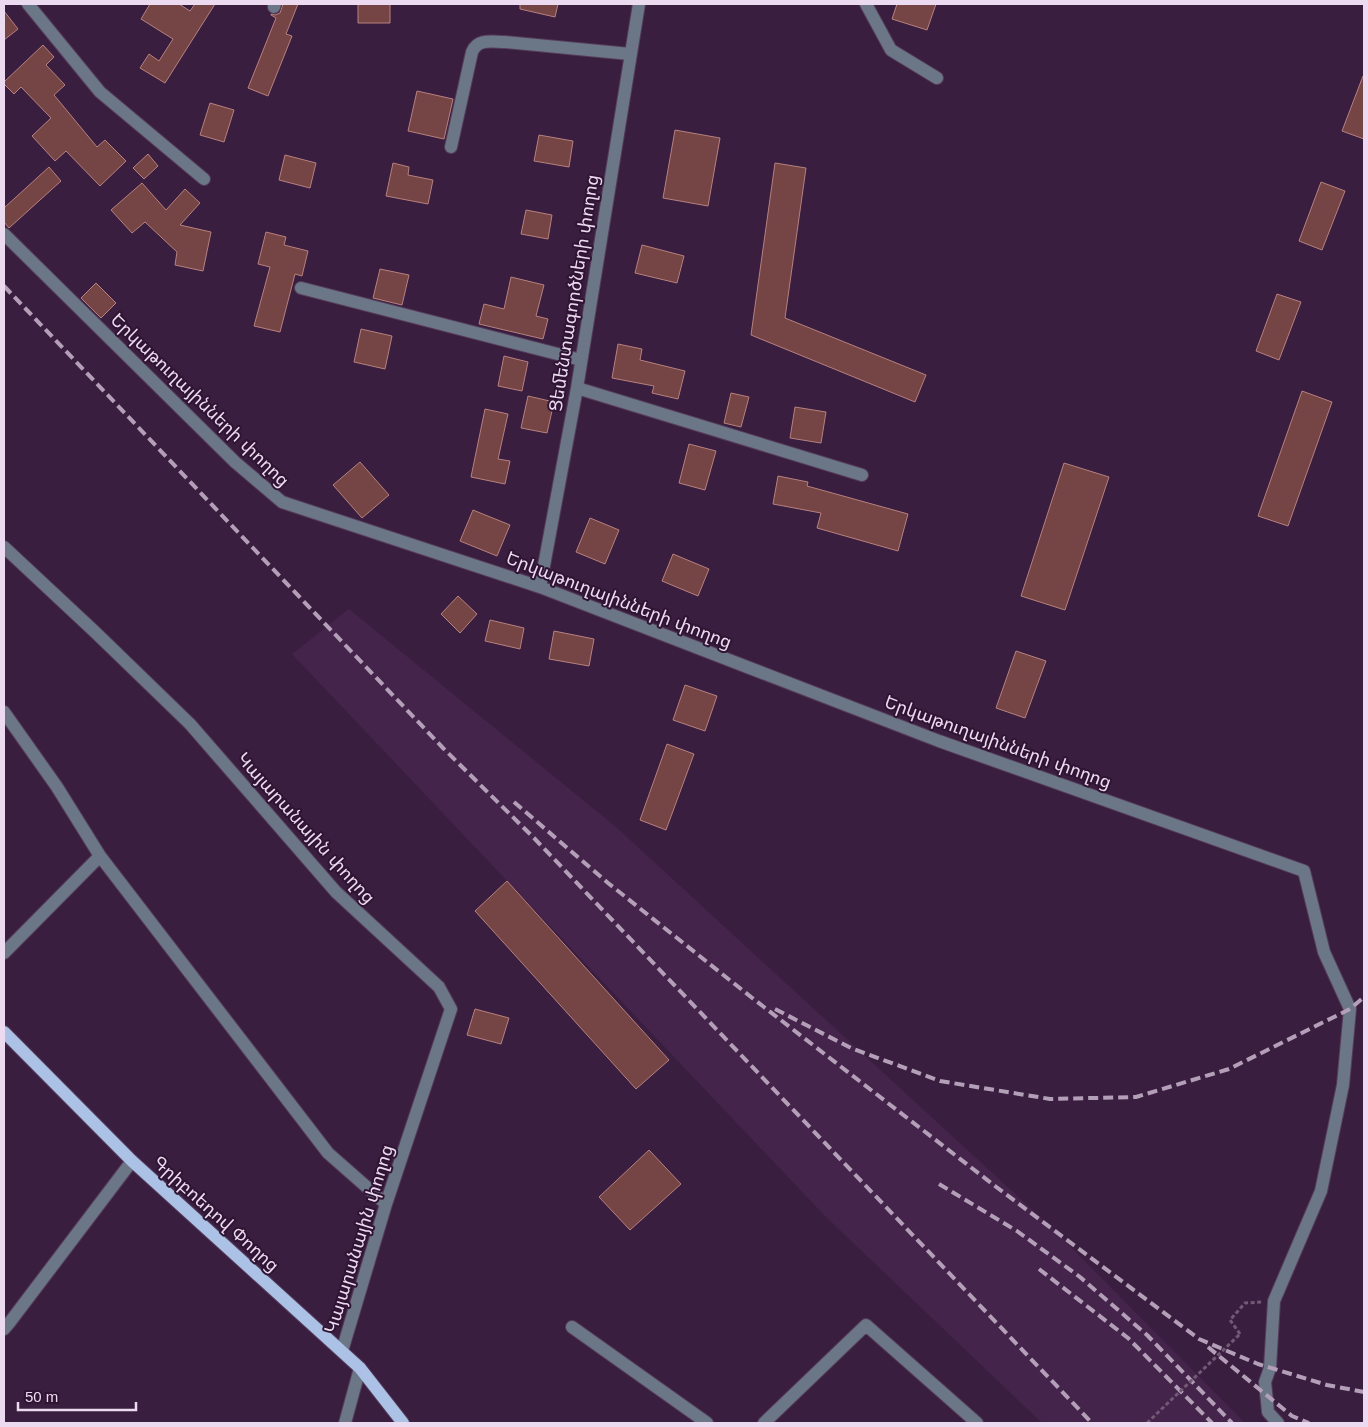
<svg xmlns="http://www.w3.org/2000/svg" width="1368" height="1427" viewBox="0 0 1368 1427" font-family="Helvetica,'Noto Sans Armenian',sans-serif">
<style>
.built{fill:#45244b}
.building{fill:#754444;stroke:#b7817f}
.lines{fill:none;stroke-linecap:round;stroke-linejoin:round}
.minor-casing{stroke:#563c5b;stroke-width:14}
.major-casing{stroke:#563c5b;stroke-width:14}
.path{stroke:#725976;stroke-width:3;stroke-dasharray:4 2.5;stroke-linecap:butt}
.minor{stroke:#6b7687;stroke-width:12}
.major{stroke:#abc1e5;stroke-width:12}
.rail{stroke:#b49fb8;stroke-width:4;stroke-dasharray:10 5;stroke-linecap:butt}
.path-bridge{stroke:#725976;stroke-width:3;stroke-dasharray:4 2.5;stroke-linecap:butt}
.labels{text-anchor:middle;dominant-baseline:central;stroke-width:4;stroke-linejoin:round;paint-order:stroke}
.street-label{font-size:18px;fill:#ecdbf0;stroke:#2f1434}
</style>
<rect width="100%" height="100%" fill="#3a1e3f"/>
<path class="built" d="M349 609 616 827 1050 1226 1245 1423H1042L824 1215 292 654Z"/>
<path class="building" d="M150 4H179L190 11 195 4H215L165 83 140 68 149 54 159 61 173 39 141 19Z
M283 4H298L286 34 292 36 268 96 248 88 276 18 271 15V14L275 15 280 13Z
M358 4H390V23H358Z
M520 4H558L555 17 520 9Z
M897 4H936L927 30 892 19Z
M4 11 18 29 4 40Z
M43 45 54 57 46 65 65 85 54 95 97 147 105 140 126 161 100 186 66 151 55 161 32 136 51 118 21 87 14 94 4 84V82Z
M1363 76H1364V139L1342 131Z
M417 91 453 99 444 139 408 131Z
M210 103 234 110 224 142 200 135Z
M675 130 720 138 708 206 663 198Z
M539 135 573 141 569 167 534 161Z
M148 154 158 166 144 179 133 168Z
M285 155 316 163 310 188 279 180Z
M393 163 409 167 408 175 433 180 428 204 386 196Z
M775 163 806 168 785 318 926 375 915 402 751 335Z
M49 167 61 181 9 228 4 222V208Z
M1321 182 1345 191 1322 250 1299 241Z
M142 183 166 210 185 189 200 203 180 225 211 232 203 271 175 265 177 252 145 222 132 233 111 210Z
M526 210 552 215 548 239 521 234Z
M266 232 286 237 284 245 308 251 302 276 295 274 280 332 254 326 270 267 258 264Z
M642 245 684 256 677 283 635 273Z
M380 269 409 275 402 305 373 298Z
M511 277 544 285 536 316 548 319 543 339 479 324 484 304 504 309Z
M96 283 116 303 101 318 81 298Z
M1277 294 1301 302 1279 360 1256 351Z
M361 329 392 336 385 369 354 362Z
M618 344 642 349 640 360 685 371 678 399 652 393 654 386 612 378Z
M504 356 528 362 522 391 498 386Z
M1302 391 1332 402 1288 526 1258 516Z
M731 393 749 397 741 427 724 423Z
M528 396 554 402 547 433 521 428Z
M795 407 826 412 821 443 790 438Z
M485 409 508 414 498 459 510 461 505 484 471 477Z
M689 444 716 451 705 490 679 483Z
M360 462 389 495 362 518 333 485Z
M1064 463 1109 477 1065 610 1021 596Z
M778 476 808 482 807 486 908 514 898 551 817 528 821 513 773 504Z
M473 510 510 525 497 556 460 541Z
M590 518 619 530 605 564 576 552Z
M673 554 709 569 698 596 662 581Z
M458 596 477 614 460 633 441 614Z
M490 620 524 628 520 649 485 641Z
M554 631 594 639 589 666 549 659Z
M1016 651 1046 661 1025 718 996 708Z
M685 685 717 696 705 731 673 720Z
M667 744 694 754 666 830 640 820Z
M507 881 669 1060 636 1089 475 911Z
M475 1009 509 1018 501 1044 467 1035Z
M649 1150 681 1184 630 1230 599 1197Z"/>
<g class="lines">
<defs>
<path id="minor" d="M28 4 100 92 204 179
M866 4 891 50 937 78
M274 7 275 4
M451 147 472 52C478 38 492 42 505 42L630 54
M4 234 235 462 282 502 540 587 939 741 1304 871 1324 952 1350 1009 1343 1085 1321 1191 1274 1301 1270 1368 1265 1382 1268 1412 1278 1423
M301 288 581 360
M577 388 862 475
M4 547 95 632 190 724 336 892 439 987 451 1009 386 1204 342 1351
M540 587 577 388 639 4
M4 712 57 787 100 856 328 1153 386 1204
M4 953 100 856
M572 1327 707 1423
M4 1329 10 1322 132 1161
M345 1423 360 1368
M764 1423 866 1325 977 1423"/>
<path id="major" d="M4 1032 132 1161 360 1368 403 1423"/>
</defs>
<use href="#minor" class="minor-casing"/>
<use href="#major" class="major-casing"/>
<path class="path" d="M1240 1334 1230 1320 1245 1303 1262 1302"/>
<use href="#minor" class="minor"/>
<use href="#major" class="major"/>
<path class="rail" d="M4 286 443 748 534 838 1092 1423
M514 802 608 883 751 997 995 1186 1199 1339 1258 1364 1327 1385 1364 1392
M775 1009 851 1048 940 1081 1050 1099 1136 1097 1229 1069 1350 1009 1364 997
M939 1184 1017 1231 1080 1277 1147 1335 1232 1423
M1039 1269 1128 1338 1212 1423
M1208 1347 1292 1416 1309 1423"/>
<path class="path-bridge" d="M1147 1423 1240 1334"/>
</g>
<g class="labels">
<g class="street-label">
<text transform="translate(574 293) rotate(-81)">Ցեմենտագործների փողոց</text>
<text transform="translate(200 400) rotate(44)">Երկաթուղայինների փողոց</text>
<text transform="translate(619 600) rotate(21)">Երկաթուղայինների փողոց</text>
<text transform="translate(998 742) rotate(20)">Երկաթուղայինների փողոց</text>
<text transform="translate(306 828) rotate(48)">Կայարանային փողոց</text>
<text transform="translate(216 1214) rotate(42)">Գրիբոեդով Փողոց</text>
<text transform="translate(359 1239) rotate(-73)">Կայարանային փողոց</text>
</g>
</g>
<rect width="1368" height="1427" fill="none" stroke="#ecdbf0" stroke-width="10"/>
<path d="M18 1402v8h118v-8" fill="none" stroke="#ecdbf0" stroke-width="2.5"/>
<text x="25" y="1402" font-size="15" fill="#ecdbf0" stroke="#2f1434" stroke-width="4" paint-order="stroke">50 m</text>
</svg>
